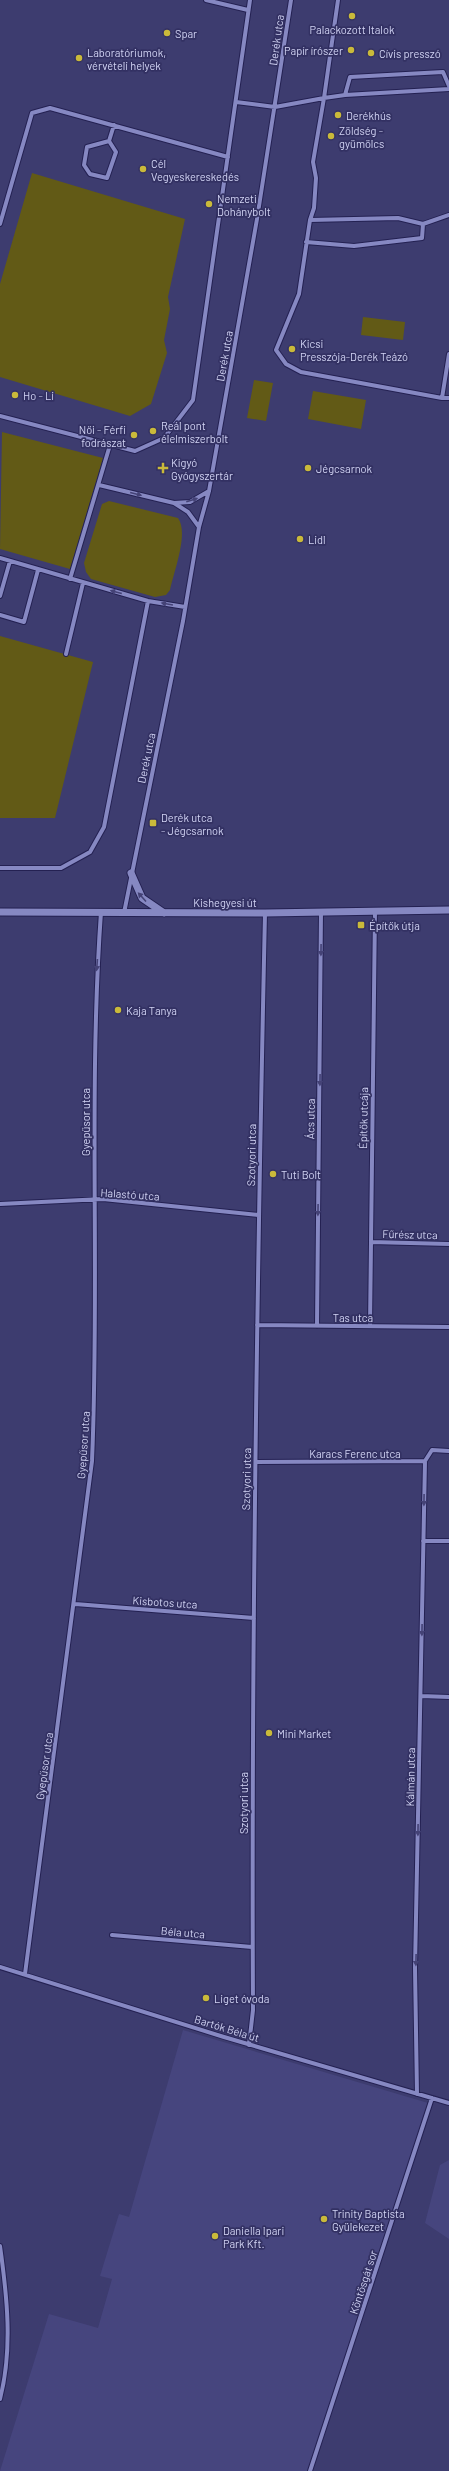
<svg xmlns="http://www.w3.org/2000/svg" width="449" height="2471" viewBox="0 0 449 2471" font-family="Barlow,sans-serif">
<style>
.built{fill:#46457e}
.green{fill:#625a16}
.lines{fill:none;stroke-linecap:round;stroke-linejoin:round}
.minor-casing{stroke:#242152;stroke-width:6}
.tertiary-casing{stroke:#242152;stroke-width:9}
.minor{stroke:#8688c2;stroke-width:4}
.tertiary{stroke:#8688c2;stroke-width:7}
.oneway{fill:#444276}
.poi-dot{fill:#caba3a;stroke:#333163;stroke-width:1.5}
.labels{text-anchor:middle;dominant-baseline:central;stroke-width:3.5;stroke-linejoin:round;paint-order:stroke}
.poi-label{font-size:11px;fill:#d2d4f4;stroke:#333163;text-anchor:start}
.street-label{font-size:11px;fill:#d2d4f4;stroke:#333163}
</style>
<rect width="100%" height="100%" fill="#3d3c6f"/>
<path class="built" d="M183 2030 428 2103 308 2471H0L49 2314 98 2328 112 2279 100 2276 119 2214 129 2217Z
M449 2160V2239L425 2223 440 2165Z"/>
<path class="green" d="M32 173 185 219 168 297 170 309 164 340 167 353 151 404 130 416 0 377V284Z
M363 317 405 322 403 340 361 335Z
M254 380 273 383 266 421 247 418Z
M313 391 366 400 361 429 308 419Z
M2 432 103 458 70 569 0 549Z
M109 501 178 518C189 533 174 571 170 590L166 595 155 597 91 579 86 572 84 563 102 504Z
M0 636 93 662 55 818H0Z"/>
<g class="lines">
<defs>
<path id="minor" d="M206 0 248 10
M449 89 345 95 324 98 313 162 316 178 314 208 310 220 299 294 276 350 286 364 301 372 442 398 449 354
M345 95 350 77 443 72 449 86
M236 102 275 107 324 98 338 0
M109 141 116 152 107 178 90 174 84 165 87 147 109 141 114 125
M0 224 32 113 50 108 228 157
M423 224 449 215
M306 242 354 246 422 238 423 224 398 218 310 220
M442 398H449
M0 416 135 451 164 438 193 400 250 0
M99 485 174 503 190 502 209 491
M174 503 188 512 199 527
M0 558 148 601 185 607
M70 579 110 445
M0 596 10 561
M0 615 24 622 38 570
M66 654 83 583
M0 868H61L90 852 104 827 148 601
M124 913 183 621 199 527 209 491 257 219 291 0
M0 1204 103 1199 258 1215
M371 1242 449 1244
M257 1325 449 1327
M317 1326 321 912
M370 1326 375 911
M256 1462 425 1461
M423 1541H449
M75 1604 254 1618
M421 1696 449 1697
M112 1935 252 1947
M0 1967 224 2037 449 2103
M25 1974 92 1461C100 1278 88 1095 101 912
M249 2045 253 2010C251 1645 257 1279 265 913
M417 2094 415 1968 425 1461 432 1450 449 1451
M0 2246C7 2296 13 2349 0 2399
M310 2471 432 2098"/>
<path id="tertiary" d="M131 873 142 898 164 913
M0 912 265 913 449 910"/>
</defs>
<use href="#minor" class="minor-casing"/>
<use href="#tertiary" class="tertiary-casing"/>
<use href="#minor" class="minor"/>
<use href="#tertiary" class="tertiary"/>
</g>
<defs><path id="oneway-solid" d="M-6-.8H1V-3.2L6.5 0L1 3.2V.8H-6Z"/></defs>
<g class="oneway">
<use href="#oneway-solid" transform="translate(136 494) rotate(14)"/>
<use href="#oneway-solid" transform="translate(192 500) rotate(-18)"/>
<use href="#oneway-solid" transform="translate(116 592) rotate(-165)"/>
<use href="#oneway-solid" transform="translate(167 604) rotate(-170)"/>
<use href="#oneway-solid" transform="translate(142 897) rotate(-132)"/>
<use href="#oneway-solid" transform="translate(321 950) rotate(91)"/>
<use href="#oneway-solid" transform="translate(97 965) rotate(94)"/>
<use href="#oneway-solid" transform="translate(320 1080) rotate(91)"/>
<use href="#oneway-solid" transform="translate(318 1210) rotate(91)"/>
<use href="#oneway-solid" transform="translate(424 1500) rotate(91)"/>
<use href="#oneway-solid" transform="translate(422 1630) rotate(91)"/>
<use href="#oneway-solid" transform="translate(418 1830) rotate(91)"/>
<use href="#oneway-solid" transform="translate(416 1960) rotate(91)"/>
</g>
<g class="poi-dot">
<circle cx="352" cy="16" r="4"/>
<circle cx="167" cy="33" r="4"/>
<circle cx="351" cy="50" r="4"/>
<circle cx="371" cy="53" r="4"/>
<circle cx="79" cy="58" r="4"/>
<circle cx="338" cy="115" r="4"/>
<circle cx="331" cy="136" r="4"/>
<circle cx="143" cy="169" r="4"/>
<circle cx="209" cy="204" r="4"/>
<circle cx="292" cy="349" r="4"/>
<circle cx="15" cy="395" r="4"/>
<circle cx="153" cy="431" r="4"/>
<circle cx="134" cy="435" r="4"/>
<path d="M161 462h4v4h4v4h-4v4h-4v-4h-4v-4h4z"/>
<circle cx="308" cy="468" r="4"/>
<circle cx="300" cy="539" r="4"/>
<rect x="149" y="819" width="8" height="8" rx="2"/>
<rect x="357" y="921" width="8" height="8" rx="2"/>
<circle cx="118" cy="1010" r="4"/>
<circle cx="273" cy="1174" r="4"/>
<circle cx="269" cy="1733" r="4"/>
<circle cx="206" cy="1998" r="4"/>
<circle cx="324" cy="2219" r="4"/>
<circle cx="215" cy="2236" r="4"/>
</g>
<g class="labels">
<g class="poi-label">
<text x="352" y="29" text-anchor="middle">Palackozott Italok</text>
<text x="175" y="33">Spar</text>
<text x="343" y="50" text-anchor="end">Papír írószer</text>
<text x="87" y="52">Laboratóriumok,<tspan x="87" dy="13">vérvételi helyek</tspan></text>
<text x="379" y="53">Cívis presszó</text>
<text x="346" y="115">Derékhús</text>
<text x="339" y="130">Zöldség -<tspan x="339" dy="13">gyümölcs</tspan></text>
<text x="151" y="163">Cél<tspan x="151" dy="13">Vegyeskereskedés</tspan></text>
<text x="217" y="198">Nemzeti<tspan x="217" dy="13">Dohánybolt</tspan></text>
<text x="300" y="343">Kicsi<tspan x="300" dy="13">Presszója-Derék Teázó</tspan></text>
<text x="23" y="395">Ho - Li</text>
<text x="161" y="425">Reál pont<tspan x="161" dy="13">élelmiszerbolt</tspan></text>
<text x="126" y="429" text-anchor="end">Női - Férfi<tspan x="126" dy="13">fodrászat</tspan></text>
<text x="171" y="462">Kigyó<tspan x="171" dy="13">Gyógyszertár</tspan></text>
<text x="316" y="468">Jégcsarnok</text>
<text x="308" y="539">Lidl</text>
<text x="161" y="817">Derék utca<tspan x="161" dy="13">- Jégcsarnok</tspan></text>
<text x="369" y="925">Építők útja</text>
<text x="126" y="1010">Kaja Tanya</text>
<text x="281" y="1174">Tuti Bolt</text>
<text x="277" y="1733">Mini Market</text>
<text x="214" y="1998">Liget óvoda</text>
<text x="332" y="2213">Trinity Baptista<tspan x="332" dy="13">Gyülekezet</tspan></text>
<text x="223" y="2230">Daniella Ipari<tspan x="223" dy="13">Park Kft.</tspan></text>
</g>
<g class="street-label">
<text transform="translate(276 40) rotate(-82)">Derék utca</text>
<text transform="translate(224 356) rotate(-80)">Derék utca</text>
<text transform="translate(146 758) rotate(-78)">Derék utca</text>
<text x="225" y="902">Kishegyesi út</text>
<text transform="translate(363 1118) rotate(-89)">Építők utcája</text>
<text transform="translate(310 1119) rotate(-89)">Ács utca</text>
<text transform="translate(85 1122) rotate(-90)">Gyepűsor utca</text>
<text transform="translate(251 1155) rotate(-89)">Szotyori utca</text>
<text transform="translate(130 1194) rotate(4)">Halastó utca</text>
<text transform="translate(410 1234) rotate(1)">Fűrész utca</text>
<text x="353" y="1317">Tas utca</text>
<text transform="translate(83 1445) rotate(-86)">Gyepűsor utca</text>
<text x="355" y="1453">Karacs Ferenc utca</text>
<text transform="translate(246 1479) rotate(-89)">Szotyori utca</text>
<text transform="translate(165 1602) rotate(4)">Kisbotos utca</text>
<text transform="translate(44 1766) rotate(-82)">Gyepűsor utca</text>
<text transform="translate(410 1777) rotate(-89)">Kálmán utca</text>
<text transform="translate(243 1803) rotate(-90)">Szotyori utca</text>
<text transform="translate(183 1932) rotate(5)">Béla utca</text>
<text transform="translate(227 2028) rotate(17)">Bartók Béla út</text>
<text transform="translate(363 2282) rotate(-72)">Köntösgát sor</text>
</g>
</g>
</svg>
